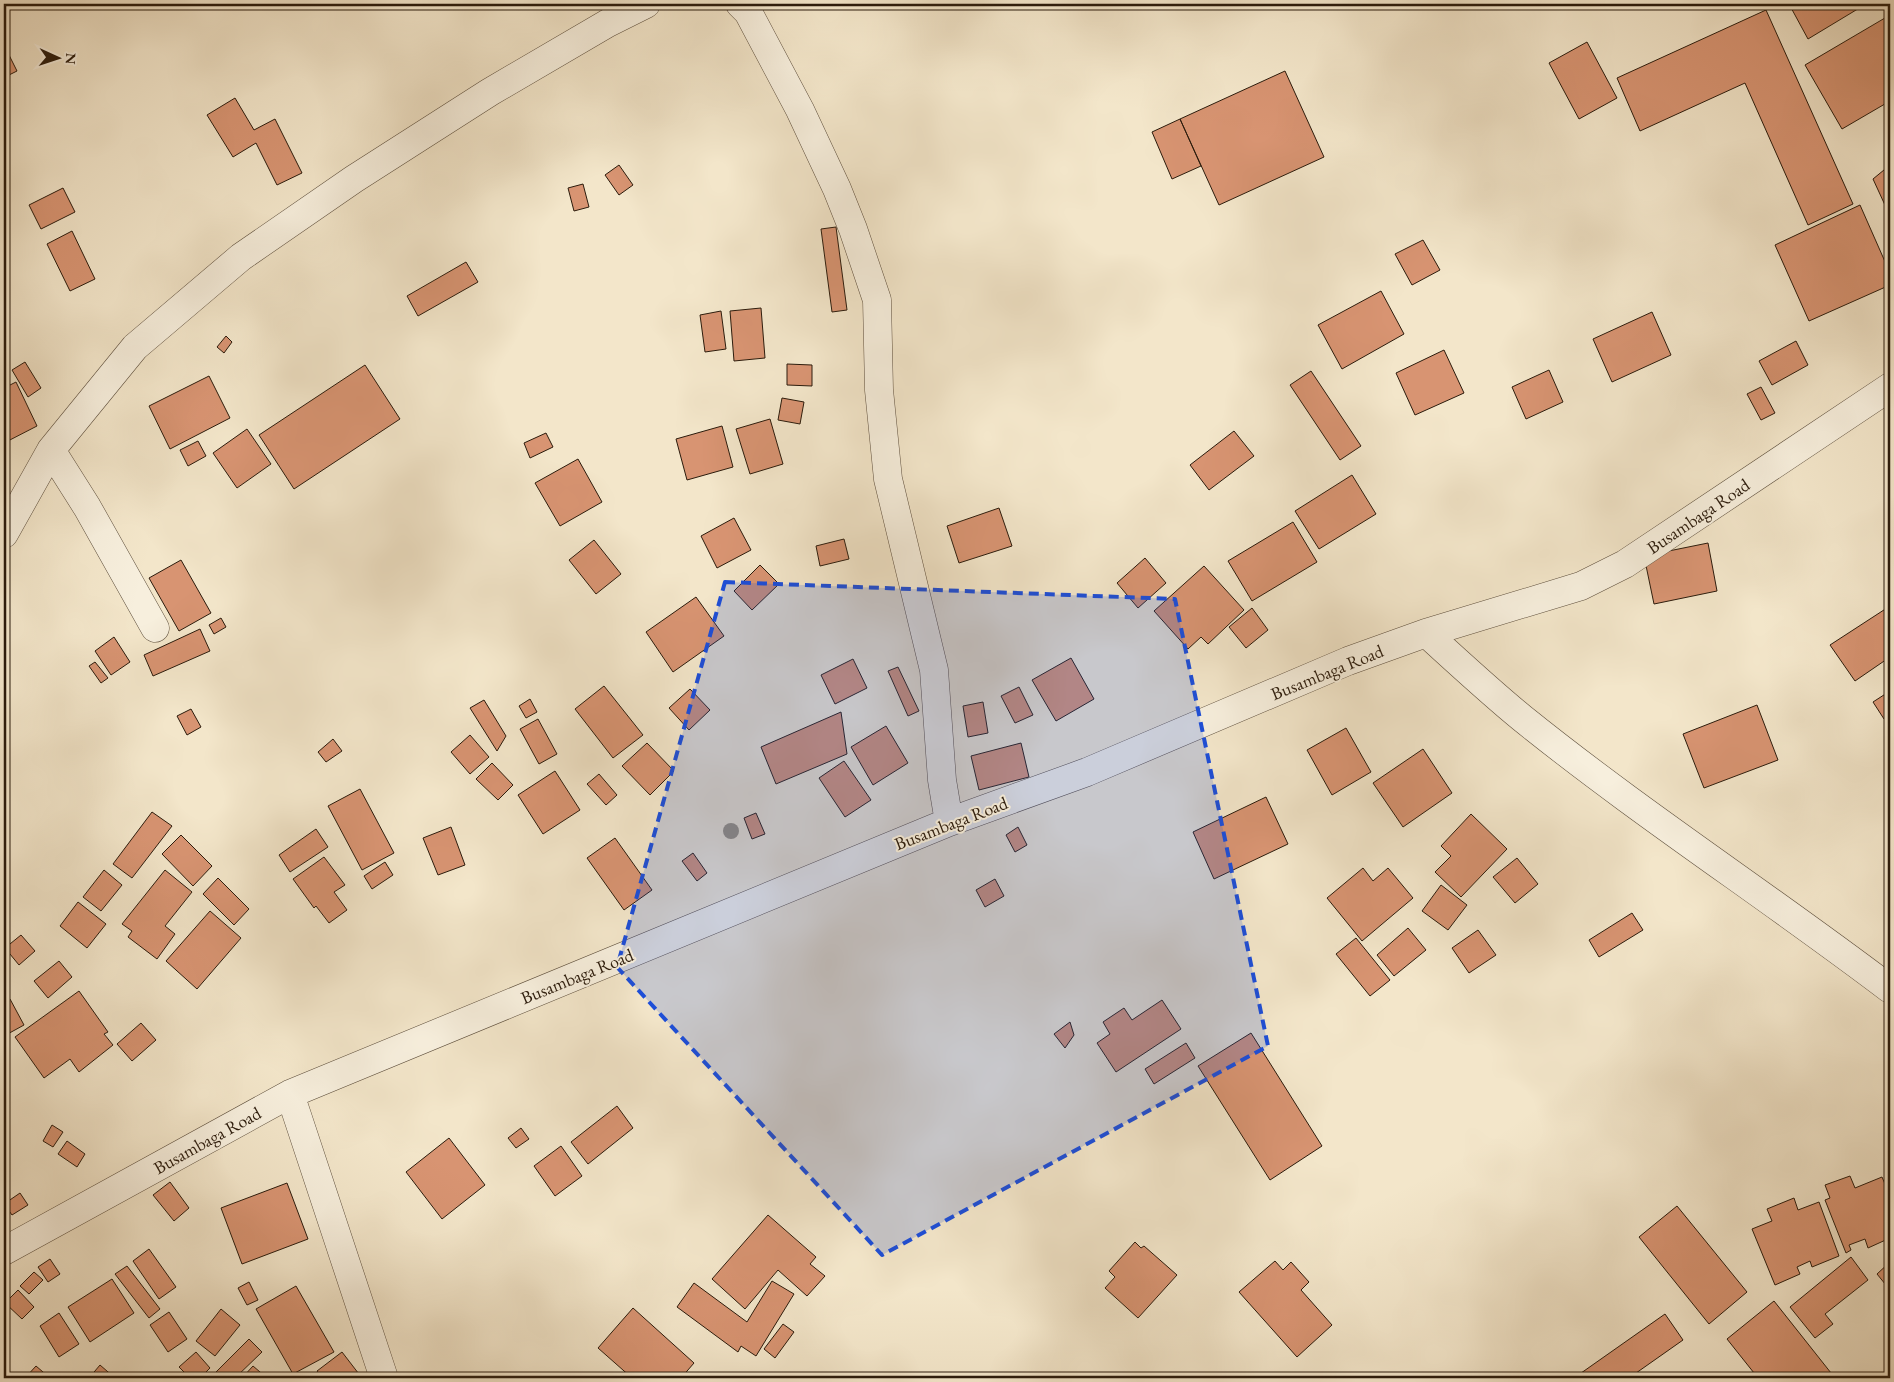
<svg xmlns="http://www.w3.org/2000/svg" width="1894" height="1382" viewBox="0 0 1894 1382" font-family="'EB Garamond',serif">
<style>
.building{fill:#d89472;stroke:#2b1b0c}
.lines{fill:none;stroke-linecap:round;stroke-linejoin:round}
.minor-casing{stroke:#5d4e3c;stroke-width:29}
.minor{stroke:#f7efdd;stroke-width:28}
.tree{fill:#9d9278}
.marked{fill:#1d4ed8;fill-opacity:0.2;stroke:#1d4ed8;stroke-width:4;stroke-dasharray:10 6;stroke-linejoin:round}
.labels{text-anchor:middle;dominant-baseline:central;stroke-width:4;stroke-linejoin:round;paint-order:stroke}
.street-label{font-size:18px;fill:#2b1b0c;stroke:#f7efdd}
</style>
<rect width="100%" height="100%" fill="#f3e6ca"/>
<filter id="stains"><feTurbulence type="fractalNoise" baseFrequency=".004" numOctaves="4"/><feColorMatrix values="0 0 0 0 .2 0 0 0 0 .09 0 0 0 0 .02 0 0 0 .5 -.17"/></filter>
<radialGradient id="worn" r=".72"><stop offset=".6" stop-color="#630" stop-opacity="0"/><stop offset="1" stop-color="#630" stop-opacity=".3"/></radialGradient>
<path class="building" d="M1789 4H1866L1808 39Z
M1766 10 1853 204 1808 225 1745 83 1640 131 1617 78Z
M1890 15V101L1842 129 1805 65Z
M1587 42 1617 98 1579 119 1549 63Z
M4 45 17 71 7 76 4 70Z
M1285 71 1324 157 1219 205 1180 119Z
M235 98 254 130 275 119 302 173 277 185 256 143 233 157 207 115Z
M1180 119 1201 166 1172 179 1152 132Z
M619 165 633 185 619 195 605 175Z
M1890 165V216L1873 179Z
M583 184 589 207 574 211 568 188Z
M63 188 75 212 41 229 29 205Z
M1860 205 1890 273V285L1809 321 1775 245Z
M836 227 847 310 832 312 821 229Z
M72 231 95 279 70 291 47 244Z
M1423 240 1440 270 1412 285 1395 254Z
M466 262 478 282 418 316 407 296Z
M1381 291 1404 334 1342 369 1318 325Z
M761 308 765 358 734 361 730 311Z
M721 311 726 349 705 352 700 315Z
M1652 312 1671 355 1612 382 1593 339Z
M226 336 232 342 224 353 217 347Z
M1796 341 1808 365 1772 385 1759 361Z
M1444 350 1464 393 1415 415 1396 373Z
M25 362 41 388 28 397 12 370Z
M787 364 812 365V386L787 385Z
M365 365 400 419 294 489 259 435Z
M1549 370 1563 402 1526 419 1512 387Z
M1311 371 1361 446 1340 460 1290 385Z
M209 376 230 418 170 449 149 406Z
M16 382 37 426 4 443V388Z
M1761 387 1775 413 1761 420 1747 394Z
M782 398 804 402 800 424 778 420Z
M770 419 783 464 750 474 736 429Z
M722 426 733 467 687 480 676 439Z
M247 429 271 464 237 488 213 453Z
M1234 431 1254 456 1209 490 1190 465Z
M546 433 553 447 530 458 524 443Z
M198 441 206 456 188 466 180 450Z
M578 459 602 502 560 526 535 483Z
M1352 475 1376 514 1319 549 1295 511Z
M999 508 1012 546 959 563 947 526Z
M734 518 751 550 717 568 701 536Z
M1293 522 1317 562 1252 601 1228 561Z
M844 539 849 559 820 566 816 546Z
M594 540 621 574 596 594 569 560Z
M1708 543 1717 591 1654 604 1644 556Z
M1145 558 1166 583 1138 608 1117 583Z
M181 560 211 613 179 631 149 578Z
M760 565 779 584 752 610 734 591Z
M1204 566 1244 610 1208 644 1201 637 1188 649 1154 611Z
M696 597 724 636 673 672 646 632Z
M1890 606V657L1855 681 1830 645Z
M1252 608 1268 630 1246 648 1229 627Z
M221 618 226 627 214 634 209 625Z
M200 629 210 651 153 676 144 655Z
M114 637 130 662 111 675 95 651Z
M1071 658 1094 699 1056 721 1032 680Z
M853 659 867 688 835 704 821 675Z
M95 662 108 678 101 683 89 666Z
M898 667 919 711 908 716 888 671Z
M604 686 643 735 613 758 575 709Z
M1019 687 1033 715 1015 723 1001 696Z
M690 689 710 710 689 730 669 708Z
M1890 691V715L1884 719 1873 702Z
M530 699 537 712 526 718 519 706Z
M484 700 506 736 497 751 470 708Z
M983 702 988 733 968 737 963 706Z
M1757 705 1778 760 1704 788 1683 734Z
M191 709 201 727 187 735 177 716Z
M841 712 847 754 776 784 761 747Z
M538 719 557 754 539 764 520 729Z
M886 726 908 763 873 785 851 747Z
M1346 728 1371 772 1332 795 1307 750Z
M470 735 489 757 470 774 451 752Z
M333 739 342 751 326 762 318 752Z
M647 743 674 771 650 795 622 766Z
M1021 743 1029 777 979 790 971 756Z
M1423 749 1452 793 1403 827 1373 783Z
M844 761 871 800 845 817 819 778Z
M492 763 513 785 498 800 476 779Z
M555 771 580 810 543 834 518 795Z
M599 774 617 795 606 805 587 784Z
M360 789 394 853 362 870 328 806Z
M1266 797 1288 844 1214 879 1193 832Z
M152 812 172 826 132 878 113 864Z
M756 813 765 834 752 839 744 818Z
M1471 814 1507 849 1461 897 1435 872 1451 856 1441 846Z
M451 827 465 865 438 875 423 838Z
M1018 827 1027 845 1015 852 1006 835Z
M316 829 328 847 290 872 279 855Z
M181 835 212 866 193 886 162 854Z
M615 838 652 890 624 910 587 858Z
M693 853 707 873 697 881 682 861Z
M324 857 345 885 334 892 347 910 329 923 316 906 314 908 293 879Z
M1517 858 1538 884 1515 903 1493 877Z
M385 862 393 875 372 889 364 876Z
M1363 868 1373 881 1388 868 1413 898 1362 941 1327 898Z
M104 870 122 885 101 911 83 897Z
M165 870 192 892 165 926 175 934 157 959 128 937 132 931 122 924Z
M218 878 249 909 234 925 203 894Z
M995 879 1004 896 985 907 976 890Z
M1441 885 1467 905 1448 930 1422 911Z
M78 902 106 924 87 948 60 926Z
M210 911 241 938 197 989 166 961Z
M1632 913 1643 930 1599 957 1589 940Z
M1408 928 1426 950 1394 976 1377 955Z
M1478 930 1496 955 1469 973 1452 948Z
M21 935 35 951 19 965 5 948Z
M1356 938 1390 980 1370 996 1336 954Z
M59 961 72 977 48 998 34 981Z
M79 991 108 1032 104 1034 113 1045 79 1072 70 1059 44 1078 15 1037Z
M10 999 24 1025 4 1036V1002Z
M1162 1000 1181 1029 1116 1072 1097 1043 1110 1034 1103 1022 1124 1008 1132 1020Z
M1070 1022 1074 1035 1065 1048 1054 1034Z
M141 1023 156 1040 132 1061 117 1044Z
M1251 1033 1322 1146 1270 1180 1198 1066Z
M1186 1043 1195 1058 1154 1084 1145 1069Z
M617 1106 633 1128 588 1164 571 1142Z
M52 1125 63 1132 53 1147 43 1141Z
M521 1128 529 1139 516 1148 508 1138Z
M449 1138 485 1185 442 1219 406 1172Z
M67 1141 85 1154 77 1167 58 1154Z
M561 1146 582 1176 555 1196 534 1166Z
M1850 1176 1855 1188 1882 1177 1890 1196V1238L1868 1248 1865 1239 1849 1245 1851 1250 1846 1253 1825 1200 1830 1198 1825 1185Z
M170 1182 189 1208 174 1221 153 1195Z
M287 1183 308 1239 242 1264 221 1208Z
M20 1193 28 1205 12 1215 4 1204Z
M1794 1198 1798 1210 1819 1202 1839 1256 1812 1267 1810 1261 1797 1267 1800 1274 1775 1285 1752 1229 1772 1221 1767 1209Z
M1677 1206 1747 1292 1709 1324 1639 1237Z
M768 1215 816 1257 810 1264 825 1276 807 1296 778 1270 745 1309 712 1279Z
M1135 1242 1141 1248 1144 1246 1177 1275 1138 1318 1105 1288 1115 1277 1109 1271Z
M149 1249 176 1287 159 1299 133 1261Z
M1851 1257 1868 1280 1825 1314 1833 1324 1815 1338 1790 1307Z
M50 1259 60 1274 48 1282 38 1267Z
M1275 1261 1283 1270 1291 1262 1309 1282 1301 1290 1332 1325 1297 1357 1239 1292Z
M1890 1262V1290L1877 1274Z
M127 1266 160 1309 149 1318 115 1274Z
M34 1272 43 1280 29 1294 20 1286Z
M112 1279 134 1313 90 1342 68 1307Z
M772 1281 794 1294 756 1356 741 1346 738 1352 677 1307 694 1283 747 1322Z
M249 1282 258 1300 247 1305 238 1288Z
M296 1286 334 1352 293 1374 256 1309Z
M18 1290 34 1307 22 1319 5 1303Z
M1774 1301 1835 1378H1758L1727 1339Z
M633 1308 694 1363 681 1378H632L598 1348Z
M221 1309 240 1325 215 1356 196 1341Z
M169 1312 187 1339 168 1352 150 1325Z
M59 1313 79 1344 59 1357 40 1326Z
M1665 1314 1683 1340 1629 1378H1574Z
M783 1324 794 1332 775 1358 764 1349Z
M249 1339 262 1352 235 1378H219L214 1374Z
M196 1352 210 1368 200 1378H190L179 1367Z
M342 1352 362 1378H322L317 1371Z
M100 1365 115 1378H89Z
M36 1366 50 1378H25Z
M253 1366 267 1378H242Z"/>
<g class="lines">
<defs>
<path id="minor" d="M740 4 748 12 800 110 837 189 853 229 877 300 879 390 888 479 934 670 942 780 949 822
M51 450 87 507 155 628
M4 534 51 450 135 347 241 257 354 179 490 92 608 23 646 4
M1426 633C1458 662 1489 691 1522 718 1641 814 1769 897 1890 989
M290 1094 384 1378
M4 1251 290 1094 949 822 1087 772 1348 661 1426 633 1581 586 1625 564 1890 387"/>
</defs>
<use href="#minor" class="minor-casing"/>
<use href="#minor" class="minor"/>
</g>
<circle class="tree" cx="731" cy="831" r="8"/>
<path class="marked" d="M725 582 1175 599 1268 1046 882 1255 617 967Z"/>
<g class="labels">
<g class="street-label">
<text transform="translate(1698 516) rotate(-34)">Busambaga Road</text>
<text transform="translate(1327 672) rotate(-22)">Busambaga Road</text>
<text transform="translate(951 823) rotate(-21)">Busambaga Road</text>
<text transform="translate(577 976) rotate(-22)">Busambaga Road</text>
<text transform="translate(207 1140) rotate(-29)">Busambaga Road</text>
</g>
</g>
<rect width="1894" height="1382" fill="none" stroke="#f3e6ca" stroke-width="20"/>
<rect x="5" y="5" width="1884" height="1372" fill="none" stroke="#2b1b0c" stroke-width="2.5"/>
<rect x="10" y="10" width="1874" height="1362" fill="none" stroke="#2b1b0c"/>
<g transform="translate(58 58) rotate(93)" stroke="#f7efdd" stroke-width="4" paint-order="stroke">
<path d="M0-4L9 19L0 12L-9 19Z" fill="#2b1b0c"/>
<text y="-8" font-size="14" font-weight="bold" text-anchor="middle" fill="#2b1b0c">N</text>
</g>
<rect width="100%" height="100%" filter="url(#stains)"/>
<rect width="100%" height="100%" fill="url(#worn)"/>
</svg>
